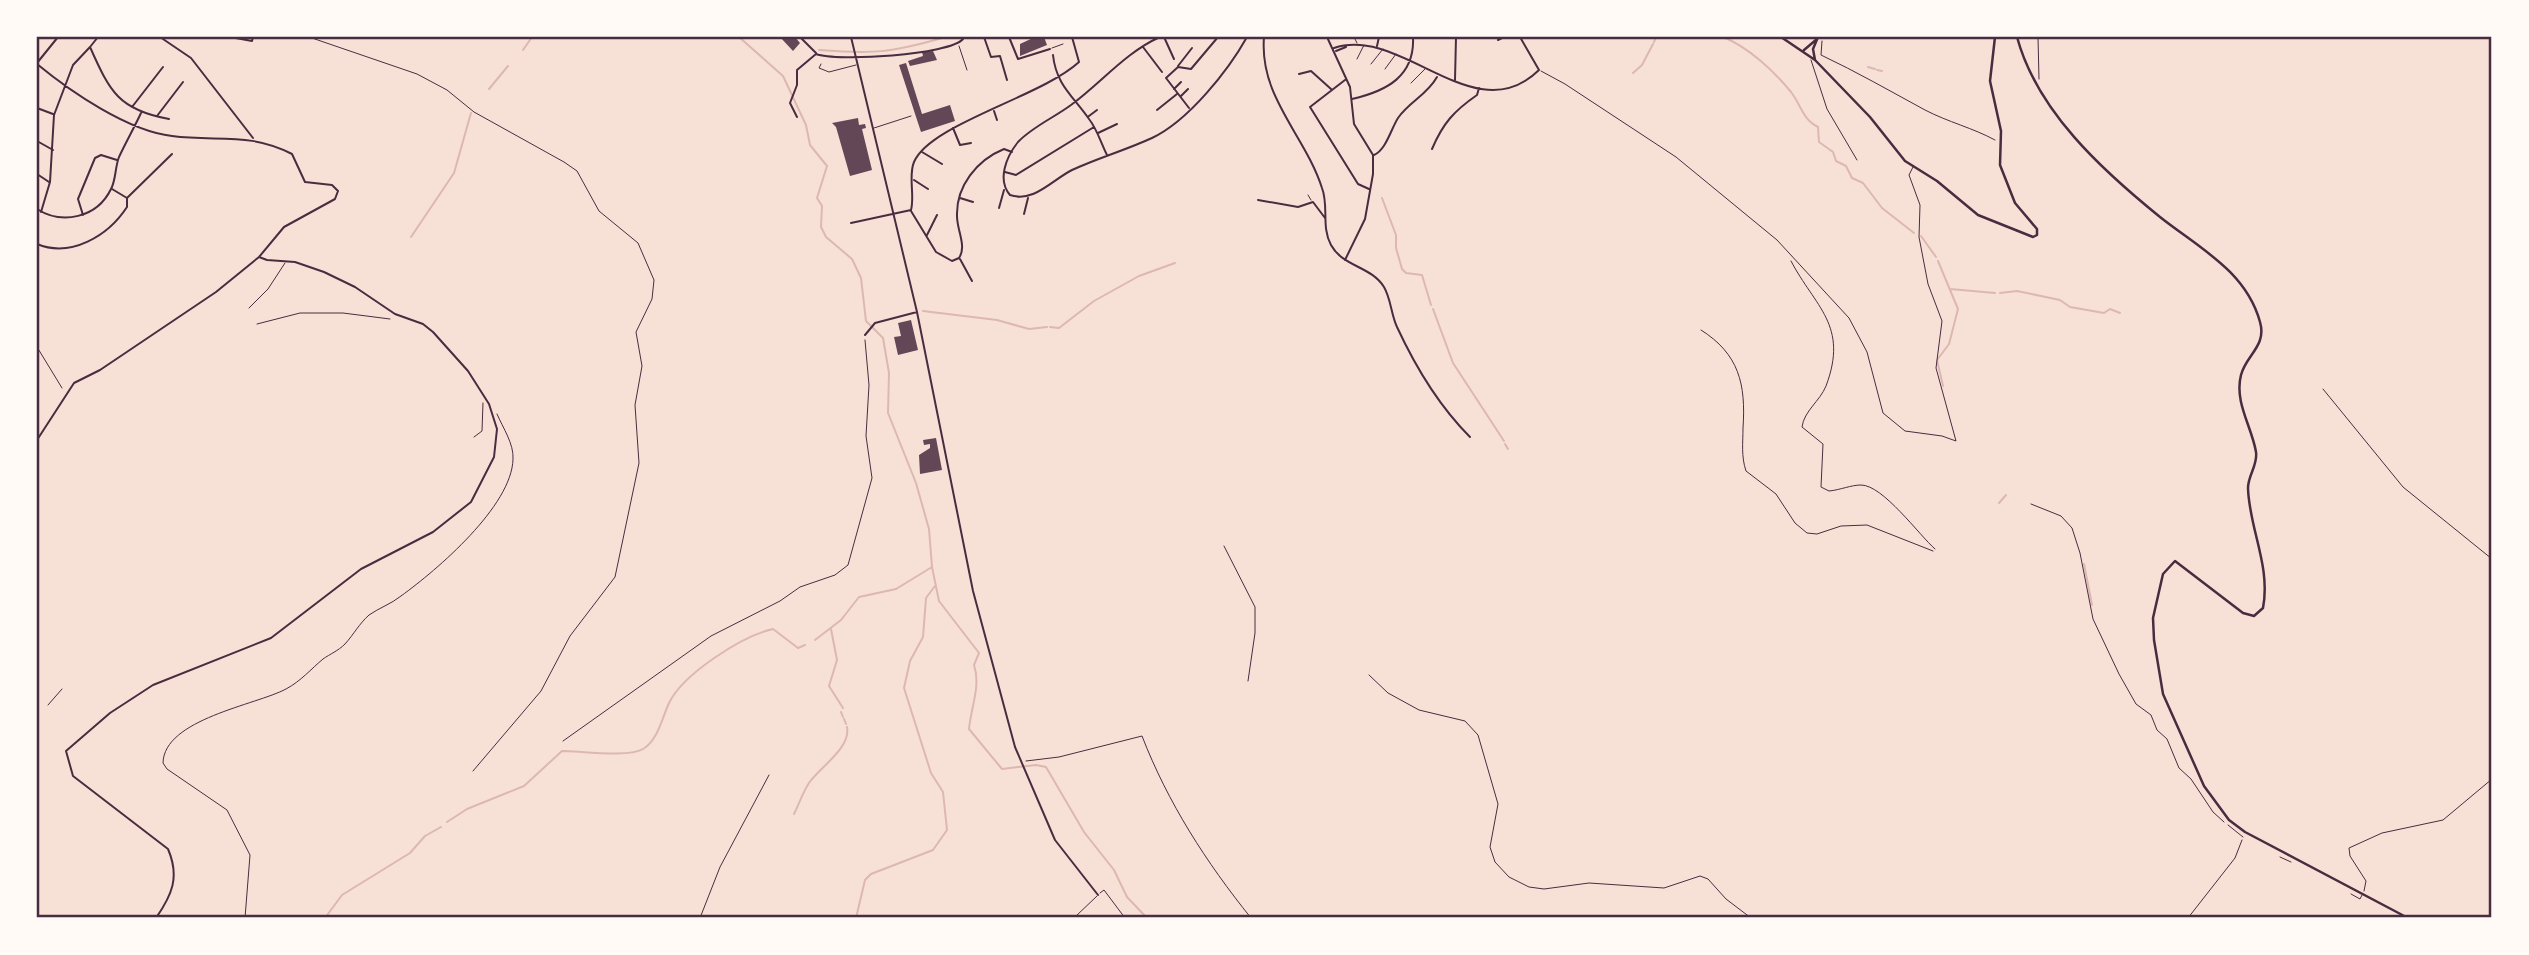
<svg xmlns="http://www.w3.org/2000/svg" width="2529" height="955" viewBox="0 0 2529 955" font-family="'DejaVu Sans',sans-serif">
<style>
.lines{fill:none;stroke-linecap:round;stroke-linejoin:round}
.stream{stroke:#dcb8b0;stroke-width:2}
.building{fill:#644757}
.path{stroke:#4a2c40;stroke-width:1}
.service{stroke:#4a2c40;stroke-width:1}
.pedestrian{stroke:#4a2c40;stroke-width:1}
.minor{stroke:#4a2c40;stroke-width:2}
.secondary{stroke:#4a2c40;stroke-width:2.5}
.neatline{fill:none;stroke:#4a2c40;stroke-width:2.5}
</style>
<rect width="100%" height="100%" fill="#f7e1d7"/>
<g class="lines">
<path class="stream" d="M739 37 783 76 806 125 810 145 827 166 817 198 822 206 821 227 826 237 852 259 861 278 866 321 883 338 889 373 888 413 916 483 929 529 932 567 939 601 979 653 974 665C981 686 971 707 969 729L1002 769 1036 765 1046 767 1084 832 1114 870 1127 897 1147 918
M1723 37C1748 47 1773 70 1791 92 1801 105 1803 120 1818 127L1819 142 1833 152 1836 161 1846 166 1852 178 1863 183 1882 208 1914 233
M1654 42 1656 37
M523 50 532 37
M819 50C873 54 890 53 942 38
M1868 67 1875 69
M1877 70 1882 71
M1633 73 1642 65 1653 44
M489 89 508 66
M1382 198 1396 235V248L1402 269 1406 273 1422 275 1431 305
M1921 236 1936 257
M411 237 454 173 471 113
M1938 261 1958 309 1949 344 1937 360 1943 386
M1950 289 1995 293
M2000 293 2017 291 2060 300 2070 307 2104 313 2110 309 2120 313
M1433 309 1453 363 1504 441
M923 311 997 320 1029 329 1047 327
M1050 327 1059 328 1094 301 1139 276 1175 263
M1505 444 1508 449
M1999 503 2006 495
M2084 564 2092 605
M831 629 837 660 829 686 843 708
M815 640 841 620 859 597 896 589 932 567
M841 712 843 717
M844 719 846 724
M794 814C799 804 803 792 809 783 820 767 851 748 847 727
M447 822 467 809 524 786 562 751C580 751 628 758 643 749 658 740 662 718 669 703 683 674 742 636 773 629L798 648 805 645
M325 918 342 895 410 853 425 836 441 827
M856 918 865 880 871 874 933 850 947 830 943 792 931 773 904 688 910 661 923 637 926 598 935 586"/>
</g>
<path class="building" d="M780 37H795L800 43 793 51Z
M1035 37H1044L1047 45 1020 56V44Z
M933 51 937 60 910 66 908 61 923 56 922 52Z
M906 63 922 114 950 105 955 121 921 132 899 65Z
M858 118 859 125 865 124 866 128 862 129 872 170 850 176 836 127 832 123Z
M911 320 918 350 898 355 894 337 901 336 898 323Z
M936 438 942 470 920 474 919 455 930 448V444L924 445 923 440Z"/>
<g class="lines">
<path class="path" d="M309 37 417 74 447 90 474 112 564 162 577 171 599 211 638 243 654 280 652 299 636 332 642 366 635 405 639 463 615 577 570 636 541 691 473 771
M2038 37 2039 79
M1822 41 1821 55C1857 72 1890 91 1925 110 1948 122 1973 128 1995 140
M959 46 967 70
M1791 261C1815 307 1849 325 1826 386 1820 401 1804 411 1802 427L1823 444 1821 487 1829 491C1840 490 1851 485 1861 485 1883 485 1919 535 1935 549
M257 324 300 313H343L390 319
M1701 330C1739 354 1746 384 1743 428 1743 443 1741 456 1746 471L1776 494 1795 523 1807 533 1817 534 1841 526 1867 525 1933 551
M37 347 62 388
M2323 389 2403 487 2492 559
M474 437 482 431 483 403
M2031 504 2061 516 2072 528 2080 553 2093 619 2119 674 2136 704 2151 715 2157 730 2167 739 2179 768 2191 779 2213 812 2224 822
M1224 546 1255 607V633L1248 681
M1369 675 1388 693 1419 710 1465 721 1478 735 1498 804 1490 847 1495 862 1509 877 1529 887 1544 889 1589 883 1664 888 1700 876 1708 879 1726 899 1751 918
M48 705 62 689
M563 741 711 636 780 601 800 587 835 575 848 565 872 478 866 436 869 385 865 340
M1026 761 1059 757 1142 736C1168 803 1206 862 1251 918
M2228 825 2243 837
M2280 857 2291 862
M245 918 250 855 227 810 167 769 163 763C164 719 256 705 286 689 301 681 311 669 323 659 330 654 338 651 345 644 354 634 359 624 369 615 379 608 391 604 401 596 437 570 512 506 513 459 514 444 503 428 497 414
M700 918 720 867 769 775
M2188 918 2235 858 2242 840"/>
<path class="service" d="M1354 37 1357 43
M1052 48 1063 44
M1357 59 1364 45
M1811 60 1827 109 1857 160
M1371 64 1383 49
M1385 69 1396 54
M1541 71 1565 84 1676 157 1777 240 1849 318 1867 352 1883 413 1905 431 1942 436 1956 441 1936 368 1942 321 1928 284 1919 237 1920 205 1909 175 1913 167
M1411 83 1425 69
M874 128 911 116
M1308 195 1311 200
M249 308 268 289 285 263
M2364 891 2366 881 2350 856 2349 848 2382 833 2443 820 2492 779
M1100 893 1104 890 1125 918
M2351 894 2360 899 2362 895
M1075 917 1097 896"/>
<path class="pedestrian" d="M821 64 819 68 829 72 856 65"/>
<path class="minor" d="M98 37 90 47C110 92 119 110 169 119
M160 37 191 58 253 138
M230 37 252 41 253 37
M800 37 816 53
M851 37 917 312 973 591 1015 747 1055 840 1098 895
M984 37 991 57 1000 56 1007 80
M1009 37 1018 59 1050 49
M1160 37C1126 52 1101 83 1071 105 1055 117 1032 127 1018 142 1006 157 997 180 1010 195 1034 203 1052 180 1072 170 1098 158 1126 150 1152 138 1188 121 1228 71 1247 37
M1164 37 1174 59
M1264 37C1259 97 1305 135 1322 188 1329 206 1321 227 1331 245 1343 267 1371 266 1384 287 1391 299 1391 314 1397 327 1416 368 1438 405 1470 437
M1327 37 1350 87 1354 124 1373 155V174L1365 219 1345 260
M1498 40 1504 37
M1377 46 1379 37
M1143 47 1162 72
M1334 48C1402 25 1475 133 1539 70L1520 37
M1336 51 1346 47
M1053 55C1056 85 1074 97 1089 119 1097 129 1101 143 1107 155
M37 63 58 37
M37 64C71 92 128 131 172 136 217 142 250 132 292 154L305 182 332 185 338 191 335 199 284 227 259 257 216 292 100 370 74 383 37 440
M1178 66 1192 48
M1299 74 1311 71 1331 89
M1345 80 1310 107 1358 184 1369 189
M1455 80 1456 37
M1174 89 1181 82
M1181 96 1188 89
M1352 99C1387 91 1415 76 1413 37
M132 107 163 67
M37 108 53 114
M1189 108 1166 78 1178 67 1191 69 1218 37
M1157 110 1177 94
M994 111 997 120
M157 116 183 82
M1089 116 1097 110
M797 117 790 103 797 85V70L816 54C837 62 949 55 963 39
M953 128 960 145 971 143
M1098 133 1117 124
M37 141 53 150
M1432 149C1443 123 1454 111 1477 95L1479 88
M922 152 942 164
M1374 155C1386 150 1391 129 1398 118 1409 102 1427 95 1437 77
M1005 172 1016 175 1094 127
M37 174 49 182
M914 180 928 189
M127 198 172 154
M960 198 973 202
M1258 200 1298 207 1313 202 1325 218
M999 208 1004 190
M37 209C62 225 97 218 111 189 116 180 115 167 119 157 126 142 134 128 141 113
M911 211 936 252 952 261 959 258C967 246 957 231 957 216 956 186 977 160 1004 149L1012 152
M41 212 50 182 54 115 73 65 90 47
M1024 214 1028 198
M83 215 78 199 95 158 101 155 117 160
M851 223 911 210C915 195 908 176 914 162 930 124 1041 97 1079 62L1072 37
M927 235 937 215
M37 244C71 258 108 236 127 207V198L112 189
M960 259 972 281
M865 335 875 323 917 312
M156 918C172 895 180 877 168 849L73 776 66 751 110 713 153 685 271 638 361 569 433 532 471 502 494 457 497 429 489 404 468 371 433 332 423 324 395 314 355 287 324 272 295 262 267 260 259 257"/>
<path class="secondary" d="M936 37H976
M1781 37 1815 60 1870 117 1905 161 1937 181 1978 215 2033 237 2037 235V229L2015 203 2000 165 2001 131 1990 81 1995 37
M2017 37C2037 111 2102 170 2160 217 2199 248 2246 271 2260 322 2267 346 2246 355 2241 375 2234 402 2252 427 2256 452 2258 465 2248 475 2248 488 2249 528 2271 566 2263 608L2254 616 2243 613 2175 561 2163 574 2153 618 2154 640 2163 694 2204 786 2229 820 2245 832 2408 918
M1804 50 1817 39
M1815 60 1813 49 1818 37"/>
</g>
<rect width="2529" height="955" fill="none" stroke="#fffaf5" stroke-width="77"/>
<rect x="38" y="38" width="2452" height="878" class="neatline"/>
</svg>
